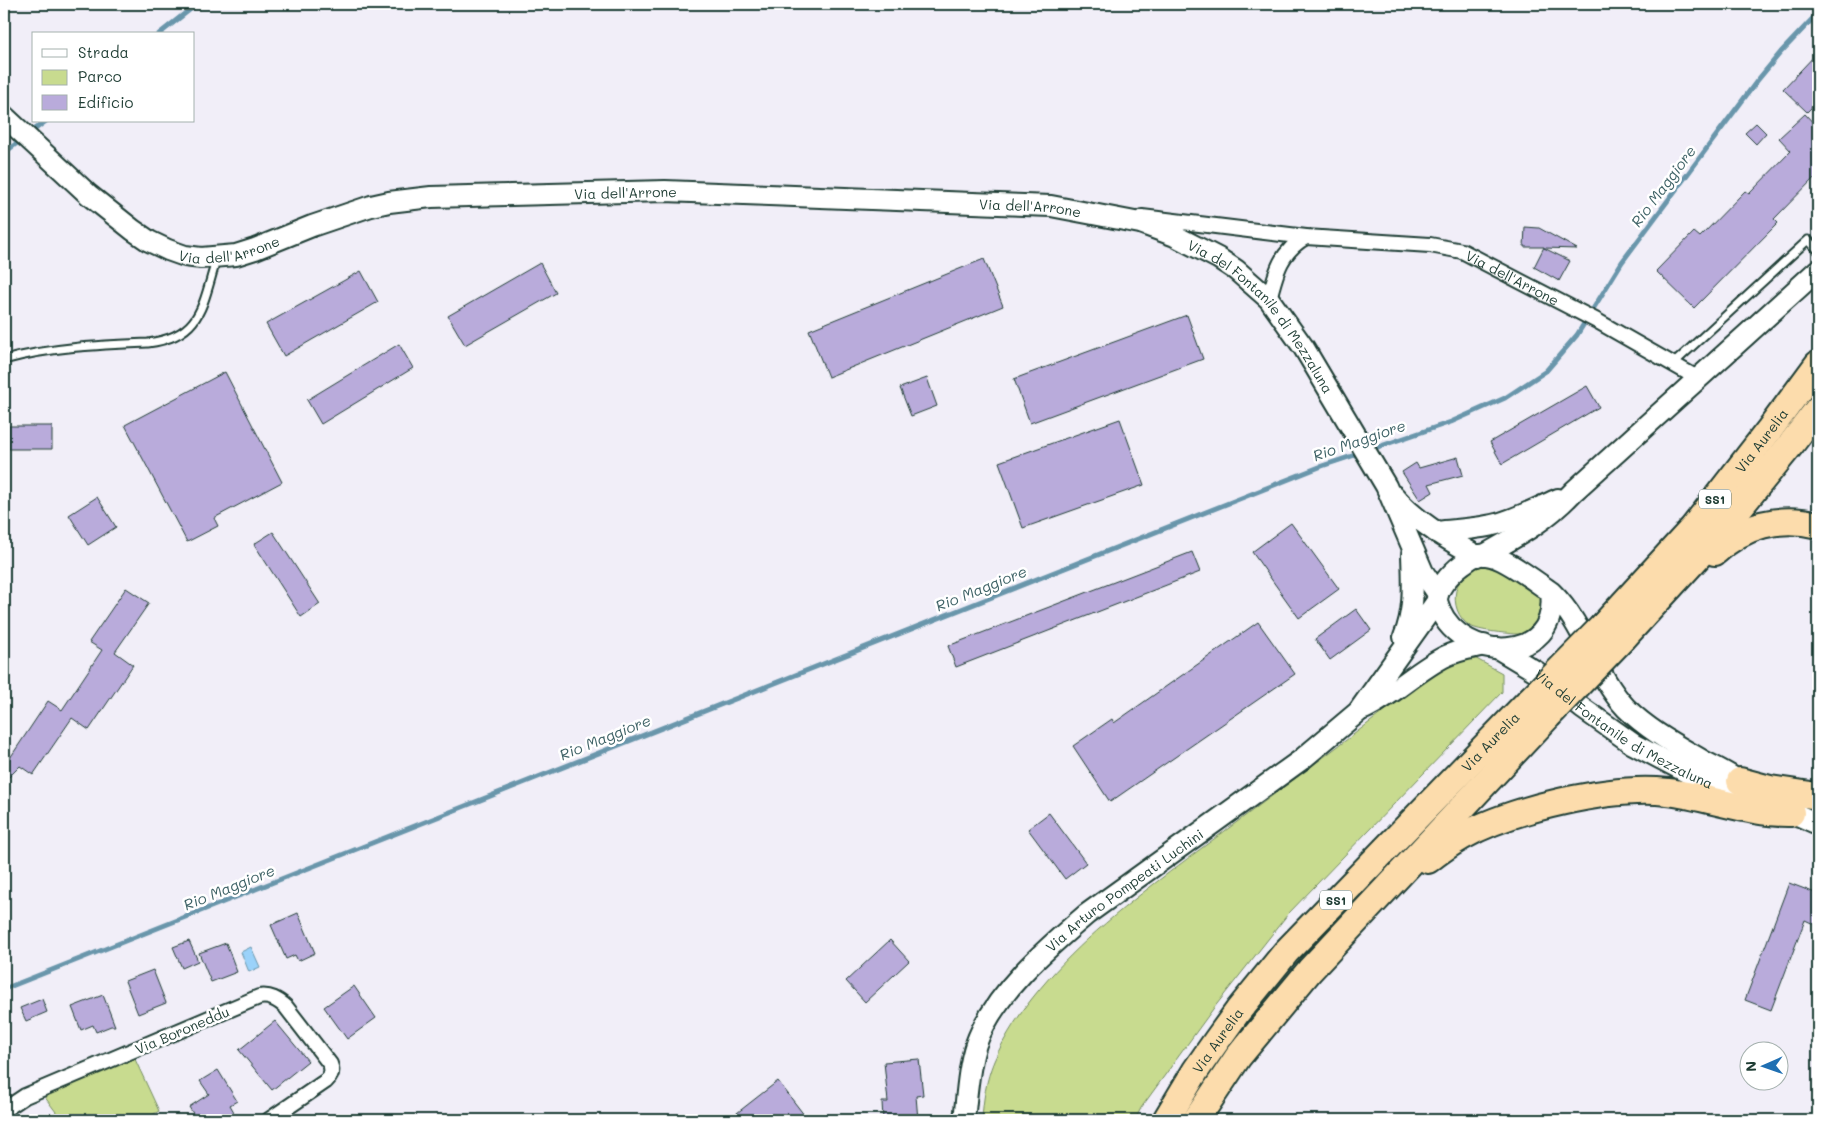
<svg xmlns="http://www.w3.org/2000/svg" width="1822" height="1124" viewBox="0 0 1822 1124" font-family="Mali,sans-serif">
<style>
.green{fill:#c8db8f;stroke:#748c62}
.water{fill:#9bd2fa;stroke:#6996ab}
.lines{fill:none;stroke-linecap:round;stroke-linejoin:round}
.stream{stroke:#6996ab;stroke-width:5}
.building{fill:#b9abdb;stroke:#1f3d34}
.lane-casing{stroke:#1f3d34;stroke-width:11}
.street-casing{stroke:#1f3d34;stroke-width:18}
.secondary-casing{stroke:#1f3d34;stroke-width:24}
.highway-casing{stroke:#1f3d34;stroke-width:30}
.lane{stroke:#fff;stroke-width:7}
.street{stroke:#fff;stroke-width:14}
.secondary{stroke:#fff;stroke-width:20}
.highway{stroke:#fcdcac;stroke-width:26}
.highway-bridge-casing{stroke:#1f3d34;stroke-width:30;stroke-linecap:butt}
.highway-bridge{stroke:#fcdcac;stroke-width:26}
.labels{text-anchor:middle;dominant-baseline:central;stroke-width:5;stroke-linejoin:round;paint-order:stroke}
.shield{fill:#fff;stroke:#627771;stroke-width:1}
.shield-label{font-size:12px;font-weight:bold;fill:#1f3d34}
.street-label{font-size:14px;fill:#1f3d34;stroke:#fff}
.water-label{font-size:15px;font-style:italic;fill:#3e6266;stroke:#fff}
</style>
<rect width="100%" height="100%" fill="#f1eef8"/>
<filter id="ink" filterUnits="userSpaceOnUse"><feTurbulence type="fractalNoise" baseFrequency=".02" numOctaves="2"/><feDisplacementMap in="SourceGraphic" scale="10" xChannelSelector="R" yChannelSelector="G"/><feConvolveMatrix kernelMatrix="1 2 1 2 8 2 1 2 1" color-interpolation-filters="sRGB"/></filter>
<g filter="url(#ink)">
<path class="green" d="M1484 566C1495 569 1523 577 1531 584 1534 588 1540 595 1541 600 1544 616 1533 635 1515 634 1504 633 1479 631 1470 626 1445 610 1453 567 1484 566Z
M1471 656 1502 673V692L1288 914 1213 1009 1141 1108 1135 1120H982C983 1101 986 1080 994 1061 1038 959 1162 879 1249 813 1312 766 1376 718 1439 669Z
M133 1055 159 1111 144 1120H62L44 1096Z"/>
<path class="water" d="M251 947 260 967 249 972 241 952Z"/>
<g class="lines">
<path class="stream" d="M159 34 197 4
M30 133 46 121
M4 153 21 140
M1369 450 1451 422 1505 398 1546 371 1577 335 1622 262 1757 81 1781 52 1818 13
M4 989 1322 466 1361 453"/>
</g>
<path class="building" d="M1818 52V101L1807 112 1783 89Z
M1805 114 1818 128V174L1774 219 1778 223 1694 308 1656 271 1694 232 1700 237 1745 191 1749 194 1791 151 1779 138Z
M1756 123 1766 133 1756 144 1745 133Z
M1525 227 1539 228 1577 249 1544 248 1570 261 1559 281 1534 267 1544 247H1524Z
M984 259 1003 306 828 377 809 330Z
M540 263 556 293 465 345 448 316Z
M361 271 378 302 284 356 266 324Z
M1187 315 1203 359 1030 423 1014 379Z
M399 344 413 368 321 424 307 400Z
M225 372 282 482 214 518 218 526 187 542 125 425Z
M927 378 937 406 911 416 900 388Z
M1587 386 1599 407 1502 464 1490 442Z
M1120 419 1144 485 1023 528 999 462Z
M9 426H52V449H9Z
M1458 457 1463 475 1429 484 1433 492 1420 500 1402 472 1416 463 1419 468Z
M97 497 116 527 88 545 69 515Z
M1291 523 1339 589 1299 618 1252 552Z
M273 532 320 604 301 617 254 544Z
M1192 552 1200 572 956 667 948 646Z
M126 588 149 603 115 652 133 665 89 730 72 718 33 775 20 766 4 782V767L48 701 62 710 102 650 89 642Z
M1356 609 1371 630 1330 660 1315 639Z
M1258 622 1295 674 1110 802 1073 746 1112 719 1114 723Z
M1049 813 1086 863 1065 879 1028 829Z
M1789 883 1818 894V926L1805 920 1771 1010 1745 1000Z
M298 913 315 953 298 961 295 955 286 959 271 925Z
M890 940 909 961 865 1002 846 981Z
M189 941 198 961 182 968 173 947Z
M226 943 237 972 211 982 199 953Z
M153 970 166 1003 138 1014 125 981Z
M354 986 376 1018 347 1039 324 1007Z
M103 995 115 1026H111L96 1032 93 1025 81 1030 72 1007Z
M42 999 47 1012 26 1021 20 1008Z
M275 1021 308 1061 272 1090 239 1050Z
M919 1059 923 1095 916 1096 918 1120H883L882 1102H888L884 1062Z
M218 1070 237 1101 230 1105 234 1112 222 1120H197L189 1107 209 1094 200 1081Z
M778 1081 808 1120H728Z"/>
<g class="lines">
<defs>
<path id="lane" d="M4 360C51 347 99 345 148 343 203 336 202 304 217 258
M1673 364 1808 240 1818 250"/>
<g id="street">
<path id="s1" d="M1142 217 1306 237 1430 245 1462 251 1599 322 1699 379"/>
<path d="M1269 299C1276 271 1281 251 1306 237"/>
<path d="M4 1110 25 1096 259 997C270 995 278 1000 286 1007L330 1064C333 1071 331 1076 326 1081L269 1120"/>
</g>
<g id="secondary">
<path id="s2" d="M4 116 89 195 133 230 149 241 168 250 185 256 201 258 236 255 255 249 312 226 371 206 389 202 431 197 665 191 1051 206 1140 223 1175 236 1218 258 1236 270 1269 299 1304 348 1386 486 1423 572 1438 594"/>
<path d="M1394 496C1416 522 1447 539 1477 556"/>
<path d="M1436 532C1456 530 1477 529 1497 524 1518 518 1538 508 1558 499"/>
<path d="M1486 554C1520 535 1547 520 1574 491L1818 270"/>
<path d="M1551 592C1560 666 1462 662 1440 610 1439 606 1437 603 1437 599 1438 585 1456 568 1467 561 1472 557 1478 554 1485 555 1502 555 1536 582 1551 592L1552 593C1586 626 1594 674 1626 708 1649 731 1678 746 1705 762 1721 770 1737 778 1750 791"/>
<path d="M1404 637C1415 611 1413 583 1412 555"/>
<path id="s3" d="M1497 648 1537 672 1582 708 1633 744 1688 773 1736 794 1757 797 1818 824"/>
<path d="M1364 709C1394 695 1417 670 1446 656 1458 650 1471 648 1484 645"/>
<path id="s4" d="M964 1120C967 1095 968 1068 976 1044 994 993 1047 948 1087 914L1301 760 1358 712 1437 601"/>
</g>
<g id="highway">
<path d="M1715 552C1743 525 1780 515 1818 525"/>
<path id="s5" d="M1603 626 1693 528 1770 429 1818 364"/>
<path d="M1624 637 1713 540 1792 443 1818 409"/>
<path d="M1740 781 1770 789 1818 796"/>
<path d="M1428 860C1439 851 1451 843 1463 836 1512 809 1612 785 1668 792 1709 797 1750 814 1791 813"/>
<path id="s6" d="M1166 1120 1196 1070 1217 1040 1238 1011 1286 952 1531 699"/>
<path d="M1196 1120 1238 1057 1310 970 1548 716"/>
</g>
</defs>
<use href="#lane" class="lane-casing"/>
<use href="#street" class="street-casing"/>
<use href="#secondary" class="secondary-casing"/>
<use href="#highway" class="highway-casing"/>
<use href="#lane" class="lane"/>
<use href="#street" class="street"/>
<use href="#secondary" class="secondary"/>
<use href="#highway" class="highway"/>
<defs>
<path id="highway-bridge" d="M1531 699 1603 626
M1548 716 1624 637"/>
</defs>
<use href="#highway-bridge" class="highway-bridge-casing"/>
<use href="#highway-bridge" class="highway-bridge"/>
</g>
</g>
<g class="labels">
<g class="shield">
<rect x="1699" y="489.5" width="32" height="19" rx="4"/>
<rect x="1320" y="890.5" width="32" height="19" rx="4"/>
</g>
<g class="shield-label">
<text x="1715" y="499">SS1</text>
<text x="1336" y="900">SS1</text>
</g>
<g class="street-label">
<text stroke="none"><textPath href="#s2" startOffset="681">Via dell'Arrone</textPath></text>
<text stroke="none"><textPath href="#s2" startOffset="1086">Via dell'Arrone</textPath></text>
<text stroke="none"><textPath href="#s2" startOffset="276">Via dell'Arrone</textPath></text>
<text stroke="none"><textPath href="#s1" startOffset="379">Via dell'Arrone</textPath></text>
<text stroke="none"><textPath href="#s2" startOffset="1355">Via del Fontanile di Mezzaluna</textPath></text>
<text stroke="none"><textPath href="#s5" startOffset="244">Via Aurelia</textPath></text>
<text stroke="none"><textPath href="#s3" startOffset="151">Via del Fontanile di Mezzaluna</textPath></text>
<text stroke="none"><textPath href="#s6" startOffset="500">Via Aurelia</textPath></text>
<text stroke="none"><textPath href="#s4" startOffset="294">Via Arturo Pompeati Luchini</textPath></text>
<text transform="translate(182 1030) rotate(-23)">Via Boroneddu</text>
<text stroke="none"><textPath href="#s6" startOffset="95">Via Aurelia</textPath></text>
</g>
<g class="water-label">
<text transform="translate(1663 186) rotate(-53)">Rio Maggiore</text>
<text transform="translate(1359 440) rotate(-19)">Rio Maggiore</text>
<text transform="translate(981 588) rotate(-22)">Rio Maggiore</text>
<text transform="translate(605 737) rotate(-22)">Rio Maggiore</text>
<text transform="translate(229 887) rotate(-22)">Rio Maggiore</text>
</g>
</g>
<rect width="1822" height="1124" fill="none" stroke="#fff" stroke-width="20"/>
<rect x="10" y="10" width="1802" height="1104" fill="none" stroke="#1f3d34" stroke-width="2" filter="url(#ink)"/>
<rect x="32" y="32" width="162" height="90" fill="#ffffff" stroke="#a5b1ae"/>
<rect x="42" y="49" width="25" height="8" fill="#ffffff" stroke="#a5b1ae"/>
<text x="78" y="58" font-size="15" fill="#1f3d34">Strada</text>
<rect x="42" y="70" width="25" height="15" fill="#c8db8f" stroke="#a5b1ae"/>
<text x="78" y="82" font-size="15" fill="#1f3d34">Parco</text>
<rect x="42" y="95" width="25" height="15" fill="#b9abdb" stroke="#a5b1ae"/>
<text x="78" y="108" font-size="15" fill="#1f3d34">Edificio</text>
<g transform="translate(1764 1066) rotate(268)"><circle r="24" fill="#ffffff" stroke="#a5b1ae"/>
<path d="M0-4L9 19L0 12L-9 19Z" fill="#1f6fb2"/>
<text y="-8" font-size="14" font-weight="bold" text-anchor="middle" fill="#1f3d34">N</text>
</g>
</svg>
